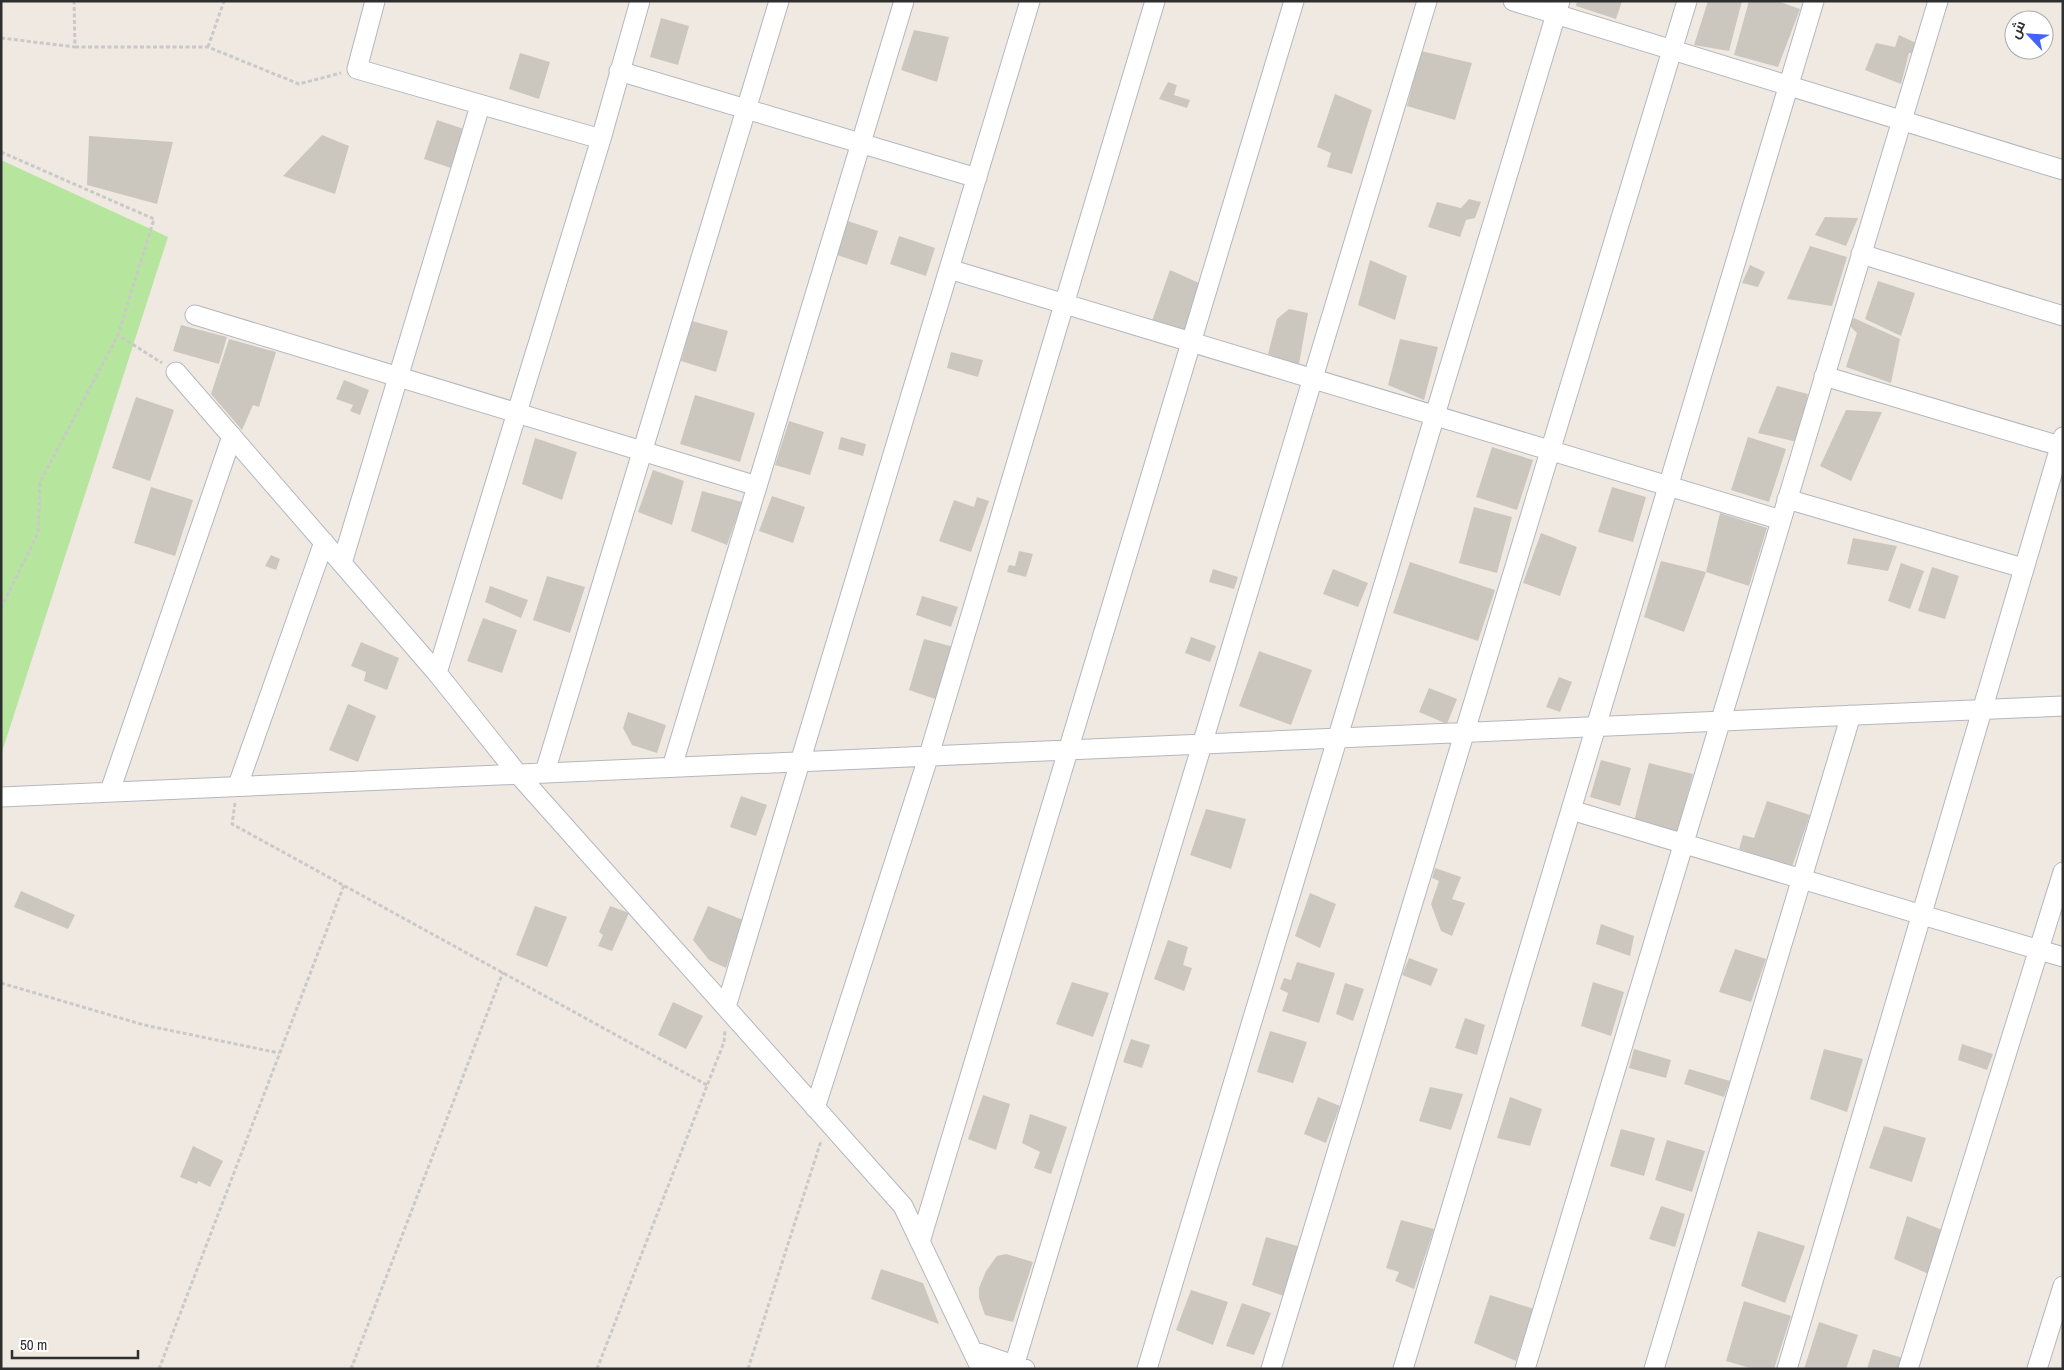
<svg xmlns="http://www.w3.org/2000/svg" width="2064" height="1370" viewBox="0 0 2064 1370" font-family="'Archivo Narrow',Cairo,sans-serif">
<style>
.green{fill:#b6e59e}
.building{fill:#cbc7bf}
.lines{fill:none;stroke-linecap:round;stroke-linejoin:round}
.street-casing{stroke:#b4b7c1;stroke-width:21}
.path{stroke:#c9c9c9;stroke-width:3;stroke-dasharray:4 2.5;stroke-linecap:butt}
.street{stroke:#fff;stroke-width:19}
</style>
<rect width="100%" height="100%" fill="#efe9e1"/>
<path class="green" d="M1 160 168 237 1 755Z"/>
<path class="building" d="M1577 1H1622L1616 19 1576 6Z
M1708 1H1742L1729 51 1694 45Z
M1749 1H1777L1800 9 1778 67 1734 55Z
M661 18 689 26 678 65 650 57Z
M914 30 949 37 937 82 901 70Z
M1899 35 1916 43V54L1909 53 1901 84 1865 70 1876 43 1895 47Z
M1421 51 1472 63 1455 120 1407 106Z
M520 53 550 62 539 99 509 89Z
M1168 82 1177 85 1174 95 1190 100 1187 108 1159 99Z
M1335 94 1372 110 1352 174 1327 167 1331 153 1317 147Z
M437 120 467 130 454 169 424 159Z
M322 135 349 146 335 194 283 176Z
M89 136 173 142 157 204 87 185Z
M1469 199 1481 202 1475 218 1466 220 1460 237 1428 227 1437 202 1461 208Z
M1825 217 1858 218 1846 246 1815 235Z
M848 221 878 231 867 265 837 255Z
M899 236 935 248 926 276 890 264Z
M1810 246 1847 257 1832 306 1787 299Z
M1370 260 1407 276 1395 320 1358 305Z
M1750 265 1765 272 1758 287 1742 283Z
M1170 270 1208 287 1184 331 1152 321Z
M1878 281 1915 293 1901 336 1865 319Z
M1289 309 1308 313 1299 364 1268 354 1277 319Z
M1854 318 1900 339 1891 383 1846 367 1857 333 1848 324Z
M692 321 728 331 716 372 681 361Z
M181 325 227 337 219 364 173 351Z
M229 339 276 352 259 407 253 405 242 430 211 394Z
M1400 339 1438 347 1424 400 1388 385Z
M951 352 983 360 978 377 947 368Z
M344 380 369 390 360 415 350 411 353 405 336 399Z
M1777 386 1808 394 1797 442 1758 433Z
M695 395 755 413 740 462 680 444Z
M136 397 174 410 150 481 112 468Z
M1846 410 1882 412 1851 481 1820 466Z
M789 421 824 432 810 475 775 465Z
M841 437 866 444 863 456 838 449Z
M1748 437 1786 449 1769 502 1731 490Z
M535 438 577 452 562 500 522 484Z
M1492 447 1533 460 1517 510 1476 497Z
M653 470 684 481 672 525 638 512Z
M151 487 193 500 175 556 134 543Z
M1612 487 1646 497 1633 542 1598 532Z
M702 491 742 502 727 545 691 531Z
M772 496 805 507 793 543 759 531Z
M977 497 989 501 971 552 939 541 954 500 974 507Z
M1474 507 1512 517 1497 573 1459 563Z
M1720 513 1767 528 1749 586 1706 572Z
M1541 533 1577 547 1560 596 1523 583Z
M1853 538 1897 546 1888 571 1847 564Z
M1019 551 1033 554 1026 577 1007 572 1009 565 1015 566Z
M271 555 280 559 276 570 265 566Z
M1661 561 1706 572 1684 632 1644 617Z
M1410 562 1495 590 1478 641 1393 613Z
M1901 563 1924 571 1910 609 1888 601Z
M1932 567 1959 576 1945 619 1918 611Z
M1213 569 1238 577 1234 589 1209 582Z
M1333 569 1368 583 1358 607 1323 594Z
M547 576 585 587 570 633 533 620Z
M490 586 528 600 521 618 485 602Z
M922 596 958 607 951 627 916 615Z
M483 618 517 630 502 673 467 661Z
M1191 637 1216 646 1210 662 1185 653Z
M924 639 954 647 938 700 909 690Z
M361 642 399 658 387 690 364 681 366 672 351 666Z
M1259 651 1312 670 1291 725 1239 706Z
M1559 677 1572 682 1560 712 1546 707Z
M1429 688 1457 699 1447 724 1419 712Z
M348 704 376 716 358 762 329 750Z
M628 712 666 725 657 753 632 745 623 728Z
M1601 760 1631 768 1620 806 1590 797Z
M1649 763 1693 774 1678 832 1634 821Z
M741 796 767 805 756 836 730 827Z
M1767 801 1810 815 1792 867 1739 849 1743 835 1754 838Z
M1206 809 1246 819 1231 869 1190 855Z
M1435 868 1461 877 1452 899 1465 903 1452 936 1441 931 1431 904 1439 881 1432 878Z
M21 891 75 915 68 929 14 907Z
M1310 893 1336 904 1320 948 1295 936Z
M535 906 567 917 547 967 516 955Z
M610 906 629 913 612 951 598 946 603 935 599 932Z
M708 906 743 920 726 968 709 960 693 940Z
M1601 924 1634 936 1630 956 1596 944Z
M1168 940 1188 947 1183 965 1192 968 1184 991 1154 979Z
M1735 949 1766 959 1751 1002 1719 992Z
M1409 958 1438 969 1431 986 1402 975Z
M1297 962 1335 973 1319 1023 1282 1011 1288 993 1280 989 1284 978 1291 980Z
M1072 982 1109 993 1093 1037 1056 1024Z
M1593 982 1624 992 1611 1036 1581 1026Z
M1345 983 1364 989 1353 1021 1336 1014Z
M673 1002 703 1016 686 1049 658 1035Z
M1465 1018 1485 1025 1477 1055 1455 1048Z
M1270 1031 1307 1042 1293 1083 1257 1072Z
M1131 1039 1150 1045 1142 1068 1123 1062Z
M1962 1044 1993 1054 1987 1070 1958 1060Z
M1634 1049 1671 1060 1666 1078 1629 1068Z
M1824 1049 1863 1059 1847 1112 1810 1099Z
M1689 1069 1730 1081 1724 1097 1684 1084Z
M1430 1087 1463 1094 1451 1130 1419 1121Z
M983 1095 1010 1104 996 1150 968 1139Z
M1318 1097 1340 1106 1326 1143 1304 1134Z
M1510 1097 1542 1109 1530 1146 1497 1138Z
M1030 1114 1067 1127 1051 1174 1034 1168 1040 1152 1022 1143Z
M1884 1126 1926 1138 1912 1182 1869 1168Z
M1621 1129 1655 1138 1644 1176 1610 1166Z
M1667 1140 1705 1151 1692 1192 1655 1180Z
M193 1146 223 1161 210 1187 198 1181 197 1184 180 1177Z
M1661 1206 1685 1214 1675 1247 1649 1239Z
M1907 1216 1945 1231 1931 1275 1894 1259Z
M1401 1220 1434 1229 1414 1289 1395 1281 1399 1272 1386 1268Z
M1758 1231 1805 1246 1785 1303 1741 1286Z
M1266 1237 1301 1247 1287 1297 1252 1285Z
M1006 1254 1033 1262 1013 1322 985 1315 979 1298V1288L986 1271 997 1256Z
M881 1269 923 1283 939 1324 871 1299Z
M1191 1290 1228 1302 1213 1345 1176 1330Z
M1490 1295 1534 1309 1516 1361 1474 1343Z
M1744 1301 1791 1316 1774 1369H1754L1726 1361Z
M1242 1303 1271 1313 1254 1355 1226 1346Z
M1819 1322 1858 1335 1846 1369H1804Z
M1873 1349 1906 1359 1903 1369H1867Z"/>
<g class="lines">
<defs>
<path id="street" d="M375 1 357 69 601 139
M1513 1 2063 170
M619 71 977 178
M1861 254 2063 316
M949 269 1781 520
M195 315 757 486
M176 372 437 673 517 773 903 1206 981 1369
M1824 376 2060 446
M1787 499 2023 568
M342 563 480 106
M437 673 601 139 640 1
M672 767 904 1
M545 772 779 1
M238 785 324 542
M110 791 232 436
M1 797 2063 706
M1571 810 2063 957
M726 1007 1030 1
M815 1108 929 755 1155 1
M920 1242 1294 1
M973 1351 1025 1369
M1014 1366 1427 1
M1147 1369 1560 1
M1271 1369 1687 1
M1403 1369 1814 1
M1525 1369 1938 1
M1654 1369 1851 715
M1787 1369 2063 437
M1908 1369 2063 872
M2037 1369 2063 1286"/>
</defs>
<use href="#street" class="street-casing"/>
<path class="path" d="M1 38 75 47 74 1
M75 47H208L299 84 341 73
M208 47 224 1
M1 152 154 219 118 335
M1 608 38 533 40 482 118 335 162 363
M235 803 232 824 707 1085
M1 983 144 1025 279 1053
M159 1369 344 885
M351 1369 503 972
M597 1369 724 1042 725 1031
M748 1369 821 1141"/>
<use href="#street" class="street"/>
</g>
<rect width="2064" height="1370" fill="none" stroke="#2e2e2e" stroke-width="5"/>
<g transform="translate(2029 35) rotate(295)"><circle r="24" fill="#ffffff" stroke="#ababab"/>
<path d="M0-4L9 19L0 12L-9 19Z" fill="#4264fb"/>
<text y="-8" font-size="14" font-weight="bold" text-anchor="middle" fill="#2e2e2e">ش</text>
</g>
<path d="M12 1350v8h126v-8" fill="none" stroke="#2e2e2e" stroke-width="2.5"/>
<text x="20" y="1350" font-size="15" fill="#2e2e2e" stroke="#ffffff" stroke-width="4" paint-order="stroke">50 m</text>
</svg>
